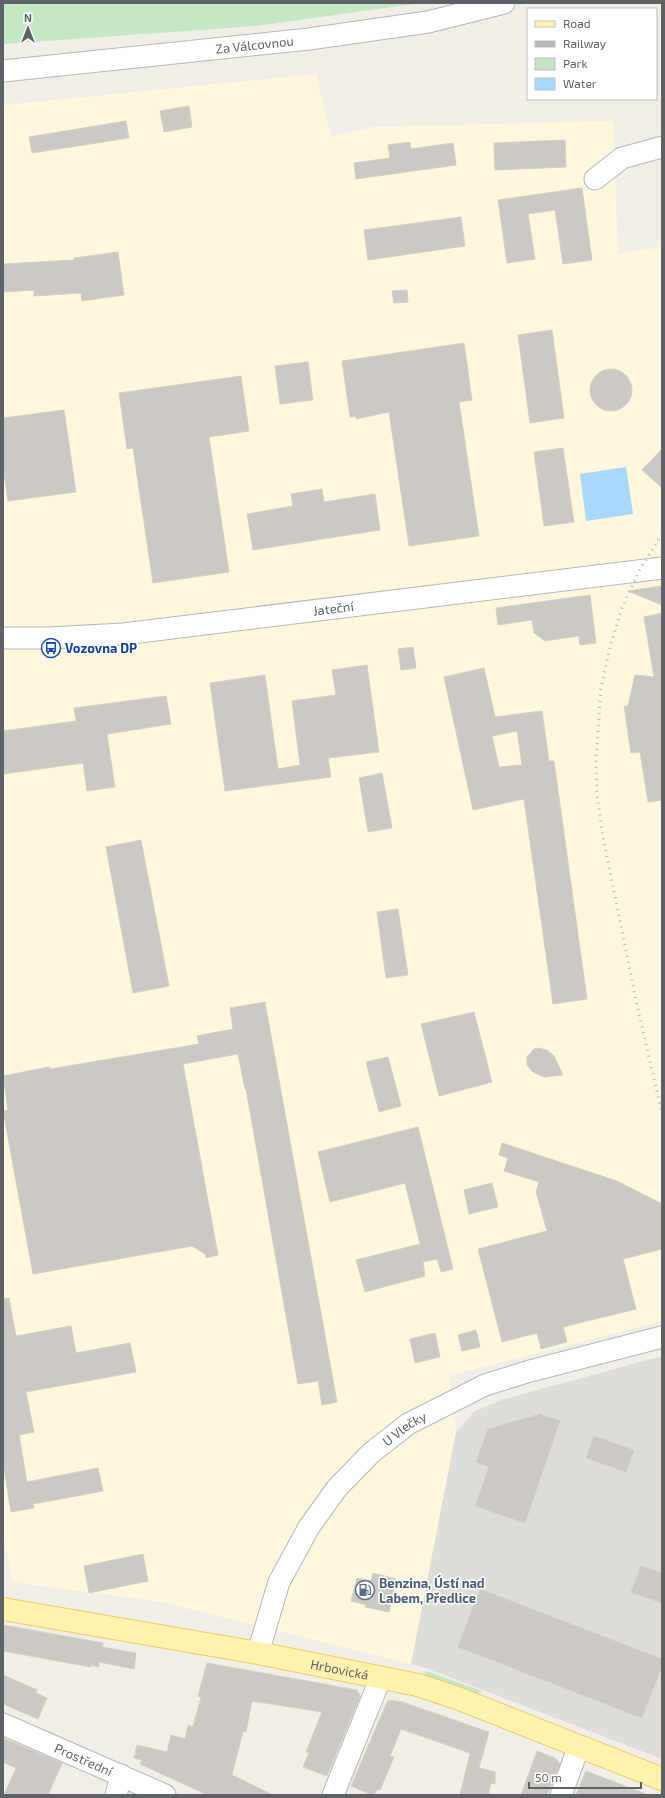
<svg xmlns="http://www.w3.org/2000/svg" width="665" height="1798" viewBox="0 0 665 1798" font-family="'Exo 2',sans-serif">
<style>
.commercial{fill:#fef7de}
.industrial{fill:#dfddd9}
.green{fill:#c4e7c4}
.water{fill:#a9d7fe}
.building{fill:#ccc9c4;stroke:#d5d0c5;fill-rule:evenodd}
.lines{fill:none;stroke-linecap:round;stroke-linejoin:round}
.minor-casing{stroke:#b4b7bb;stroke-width:23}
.major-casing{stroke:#f0ca60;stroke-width:24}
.minor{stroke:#fff;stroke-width:21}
.major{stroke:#fef2ae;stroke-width:22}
.rail{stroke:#b5b6b7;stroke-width:3;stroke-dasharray:1 5;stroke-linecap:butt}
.labels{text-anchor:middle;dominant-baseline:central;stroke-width:3;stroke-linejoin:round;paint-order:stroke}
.street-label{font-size:13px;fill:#5e6267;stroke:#fff}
.transit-label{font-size:13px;font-weight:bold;fill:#164399;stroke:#fff;text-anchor:start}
.service-label{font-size:13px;font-weight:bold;fill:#4e5e75;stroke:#fff;text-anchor:start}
</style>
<rect width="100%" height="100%" fill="#f0eee7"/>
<path class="commercial" d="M316 74 331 137 372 127 613 121 618 254 662 247V1321L449 1376 456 1432 411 1664 161 1602 12 1582 3 1533V105Z"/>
<path class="industrial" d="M662 1356V1759L423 1667 411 1664 456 1432 475 1411 504 1399Z"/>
<path class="green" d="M3 3H421L256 26 3 44Z
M426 1671 482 1691 476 1694 451 1684 424 1678Z"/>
<path class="water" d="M626 467 633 514 586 521 580 474Z"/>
<path class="building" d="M189 106 192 127 164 132 160 111Z
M126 121 129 138 32 153 29 137Z
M565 140 566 167 495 170 494 143Z
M410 142 411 149 453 143 456 165 356 179 354 163 390 158 388 145Z
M582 188 592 260 563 264 555 210 528 214 535 259 507 263 498 200Z
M461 217 465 246 368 260 364 230Z
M118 252 124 295 82 301 81 293 34 296V290L3 292V264L74 260V258Z
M407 290 408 302 394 303 392 291Z
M552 330 564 418 530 423 518 335Z
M464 343 472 400 459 402 479 536 409 546 389 412 356 419V416L350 417 342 361Z
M308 362 313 400 280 404 275 366Z
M590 390a21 21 0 1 1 42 0a21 21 0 1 1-42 0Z
M241 376 249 431 209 437 229 572 153 583 133 448 127 449 119 393Z
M64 410 76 492 8 501 3 469V418Z
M563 448 574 522 544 526 534 452Z
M662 449V488L642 470Z
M322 489 324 502 375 494 380 530 253 550 247 514 293 506 291 494Z
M662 586V605L628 591Z
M590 595 596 643 580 645 579 636 545 641 534 633 532 620 498 625 496 608Z
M662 613V800L648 802 640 752 631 753 624 706H628L635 675 654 677 644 617Z
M413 647 416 668 401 670 398 649Z
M367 665 379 752 328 758 331 777 225 791 210 683 265 675 278 769 300 765 292 701 336 695 332 670Z
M484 668 495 717 542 711 549 761H554L587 999 553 1004 524 799 473 810 444 677ZM517 731 522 765 499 767 492 736Z
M166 696 171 724 107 734 115 787 87 791 83 763 3 774V731L76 721 74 708Z
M382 773 392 828 368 832 359 778Z
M141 840 169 986 133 993 106 847Z
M398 909 408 975 386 978 377 912Z
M265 1002 337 1402 322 1405 318 1381 298 1384 246 1089H245L238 1054 183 1064 218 1255 206 1258 205 1254 192 1246 33 1274 3 1111 8 1110 3 1076 49 1067 50 1069 199 1044 197 1036 233 1029 230 1008Z
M474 1012 492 1082 439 1096 421 1024Z
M538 1048 547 1050 554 1056 563 1075 544 1077 533 1072 527 1065V1057L534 1049Z
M388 1057 401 1106 379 1112 366 1062Z
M418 1127 453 1269 441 1272 437 1259 423 1262 425 1276 365 1292 356 1260 420 1244 405 1183 330 1202 318 1152Z
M502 1143 617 1181 662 1204V1249L623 1259 636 1309 563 1327 567 1342 541 1349 537 1333 502 1342 478 1249 547 1231 536 1192 539 1182 504 1171 508 1158 499 1155Z
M492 1183 498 1207 469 1214 464 1190Z
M9 1298 16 1336 71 1326 76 1353 130 1343 136 1372 26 1392 34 1432 19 1435 27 1482 98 1468 103 1491 33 1504 34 1508 11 1512 3 1463V1299Z
M476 1330 480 1347 462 1351 458 1335Z
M435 1333 440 1357 415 1363 410 1339Z
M540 1414 560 1421 525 1523 475 1506 489 1467 476 1462 488 1429Z
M594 1436 634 1450 626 1472 586 1458Z
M143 1554 148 1581 89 1593 84 1566Z
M641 1566 662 1573V1603L631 1592Z
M373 1573 396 1579 389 1612 365 1607 366 1605 351 1601 357 1578 371 1581Z
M480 1589 662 1659V1666L642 1718 458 1647Z
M3 1625 103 1643 102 1647 136 1653 134 1669 99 1662V1667L91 1665V1667L3 1651Z
M207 1663 357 1690 360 1696 327 1776 303 1767 309 1753 306 1752 322 1712 252 1701 246 1732 243 1731 232 1775 273 1795H208L140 1764 142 1760 134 1758 137 1745 167 1752 171 1735 185 1739 188 1725 193 1727 201 1697 198 1696Z
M3 1675 37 1690 36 1693 47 1698 38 1719 3 1704Z
M388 1700 402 1702 489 1732 479 1768 495 1772V1784L491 1783 488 1795H460L470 1753 401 1729 390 1756 394 1757 380 1790 377 1789 374 1795H372L351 1786Z
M3 1738 62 1763 48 1795H4L16 1768 3 1762Z
M537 1751 555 1758 560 1764 547 1795H521Z
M586 1771 646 1794V1795H576Z"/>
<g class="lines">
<defs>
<g id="minor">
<path id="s1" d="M3 71 309 39 428 22 504 3"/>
<path d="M595 179 622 158 662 147"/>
<path id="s2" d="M3 638H48L123 634 662 568"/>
<path id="s3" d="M258 1653 279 1582 309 1527 337 1488 371 1453 408 1424 485 1385 530 1371 662 1337"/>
<path id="s4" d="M3 1724 165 1795"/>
<path d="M116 1795 121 1775"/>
<path d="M333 1795 381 1677"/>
<path d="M561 1795 579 1746"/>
</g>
<g id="major">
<path id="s5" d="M3 1609 258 1653 418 1685 457 1698 662 1779"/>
</g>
</defs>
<use href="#minor" class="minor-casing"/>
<use href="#major" class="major-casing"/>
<use href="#minor" class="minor"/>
<use href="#major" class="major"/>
<path class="rail" d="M662 534 639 571 622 608 610 647 601 688 596 759 597 795 603 837 637 1005 662 1113"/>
</g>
<defs>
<symbol id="bus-ring" viewBox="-11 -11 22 22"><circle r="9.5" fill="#fff" stroke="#1a4fb4" stroke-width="1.5"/><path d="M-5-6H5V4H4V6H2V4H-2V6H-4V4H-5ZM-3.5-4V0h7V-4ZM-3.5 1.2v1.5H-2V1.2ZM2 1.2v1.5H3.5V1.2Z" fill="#1a4fb4"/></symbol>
<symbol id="fuel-ring" viewBox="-11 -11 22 22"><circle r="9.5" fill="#fff" stroke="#5c6f8a" stroke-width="1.5"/><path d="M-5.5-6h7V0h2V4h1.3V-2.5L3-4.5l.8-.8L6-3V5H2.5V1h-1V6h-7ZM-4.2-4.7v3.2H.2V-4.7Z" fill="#5c6f8a"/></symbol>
</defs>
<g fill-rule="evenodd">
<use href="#bus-ring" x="40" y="637" width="22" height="22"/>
<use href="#fuel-ring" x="354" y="1579" width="22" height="22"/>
</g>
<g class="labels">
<g class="street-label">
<text stroke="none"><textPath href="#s1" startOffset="253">Za Válcovnou</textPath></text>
<text stroke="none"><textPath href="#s2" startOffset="332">Jateční</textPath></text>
<text stroke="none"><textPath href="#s3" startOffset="275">U Vlečky</textPath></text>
<text stroke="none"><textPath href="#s5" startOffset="342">Hrbovická</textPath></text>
<text stroke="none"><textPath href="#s4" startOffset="88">Prostřední</textPath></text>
</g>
<g class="transit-label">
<text x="65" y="648">Vozovna DP</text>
</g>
<g class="service-label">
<text x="379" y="1583">Benzina, Ústí nad<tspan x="379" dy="15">Labem, Předlice</tspan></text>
</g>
</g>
<rect width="665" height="1798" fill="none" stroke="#5e6267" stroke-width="8"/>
<rect x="527" y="8" width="130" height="92" fill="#ffffff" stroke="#bfc0c2"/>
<rect x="535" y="21" width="20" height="6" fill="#fef2ae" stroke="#bfc0c2"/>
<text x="563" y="28" font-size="12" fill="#5e6267">Road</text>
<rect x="535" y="41" width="20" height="6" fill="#b5b6b7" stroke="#bfc0c2"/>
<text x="563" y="48" font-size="12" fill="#5e6267">Railway</text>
<rect x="535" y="58" width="20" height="12" fill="#c4e7c4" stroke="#bfc0c2"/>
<text x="563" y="68" font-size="12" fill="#5e6267">Park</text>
<rect x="535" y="78" width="20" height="12" fill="#a9d7fe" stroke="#bfc0c2"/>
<text x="563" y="88" font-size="12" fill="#5e6267">Water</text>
<g transform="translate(28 28)" stroke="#ffffff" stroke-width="3" paint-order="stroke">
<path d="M0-3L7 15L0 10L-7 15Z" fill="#5e6267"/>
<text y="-6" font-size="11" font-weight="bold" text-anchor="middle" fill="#5e6267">N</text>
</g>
<path d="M529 1782v6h112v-6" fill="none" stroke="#5e6267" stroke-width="2"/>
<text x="535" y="1782" font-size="12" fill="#5e6267" stroke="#ffffff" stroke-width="3" paint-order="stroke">50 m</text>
</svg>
